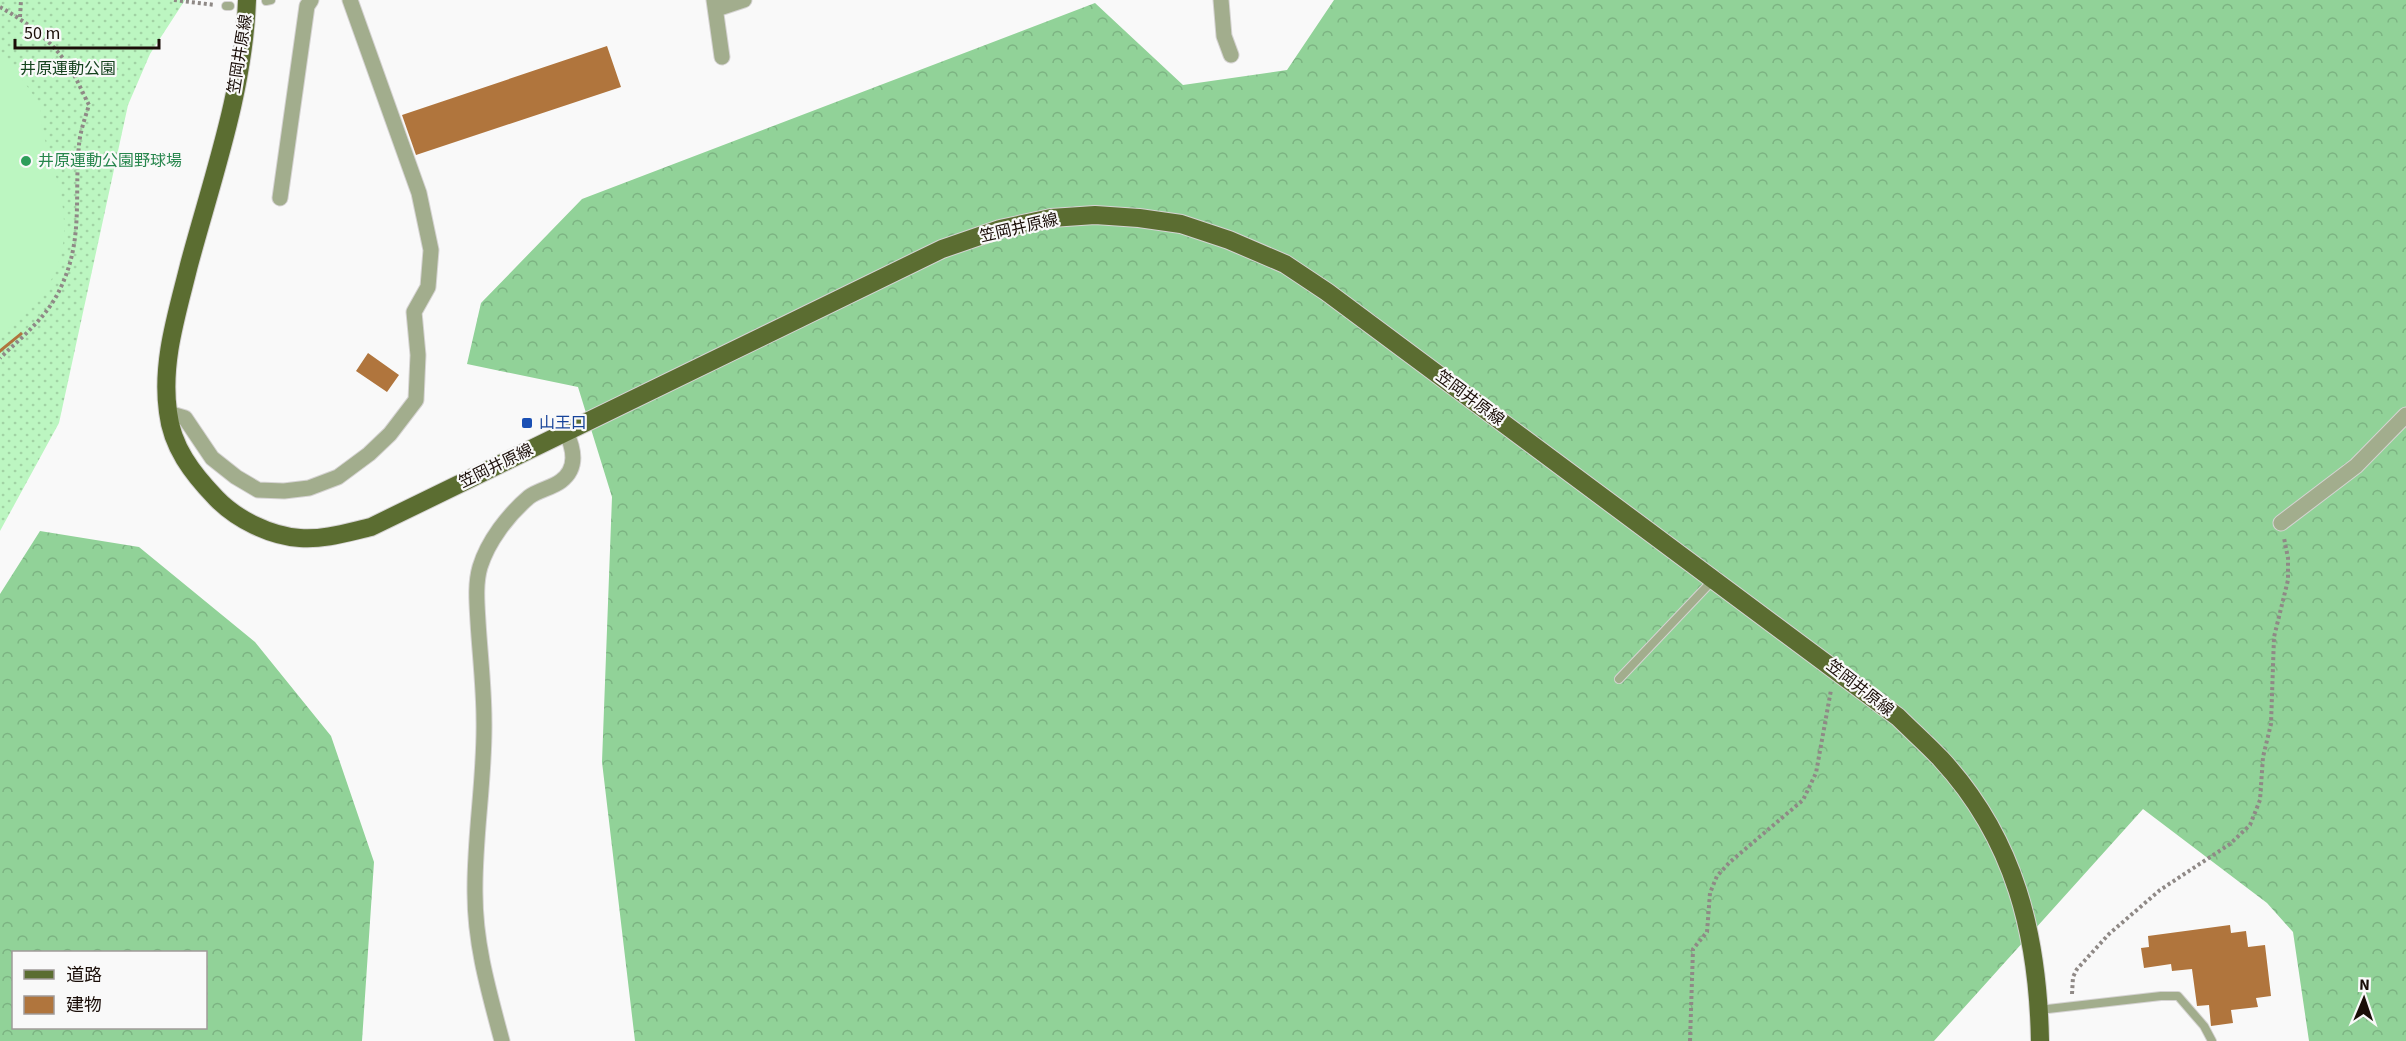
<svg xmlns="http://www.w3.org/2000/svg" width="2406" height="1041" viewBox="0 0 2406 1041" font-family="'Source Sans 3','Noto Sans JP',sans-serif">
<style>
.grass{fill:url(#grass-dots)}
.forest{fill:url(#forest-crowns);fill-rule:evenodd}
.pitch{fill:#bcf6c1}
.building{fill:#b0753d}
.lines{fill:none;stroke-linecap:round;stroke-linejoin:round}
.service-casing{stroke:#d5d3d2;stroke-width:10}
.minor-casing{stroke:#d5d3d2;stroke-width:17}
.primary-casing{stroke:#d5d3d2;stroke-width:20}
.path{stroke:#8f8986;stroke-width:4;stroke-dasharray:3 3;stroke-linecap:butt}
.service{stroke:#a2ad8d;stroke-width:8}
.minor{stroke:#a2ad8d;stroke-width:15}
.primary{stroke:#5b6d31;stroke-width:18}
.leisure-dot{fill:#2e9e5b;stroke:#f9f9f9;stroke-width:2}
.transit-dot{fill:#1a4fb4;stroke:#f9f9f9;stroke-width:2}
.labels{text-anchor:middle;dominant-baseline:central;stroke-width:4.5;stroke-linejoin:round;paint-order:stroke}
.street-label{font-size:16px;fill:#1a0e08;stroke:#f9f9f9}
.park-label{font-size:16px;fill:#16441f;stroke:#f9f9f9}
.leisure-label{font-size:16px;fill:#27864d;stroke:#f9f9f9;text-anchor:start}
.transit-label{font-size:16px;fill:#164399;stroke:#f9f9f9;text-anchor:start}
</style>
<defs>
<pattern id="grass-dots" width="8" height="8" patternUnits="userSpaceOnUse" patternTransform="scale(1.5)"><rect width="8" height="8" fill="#bcf6c1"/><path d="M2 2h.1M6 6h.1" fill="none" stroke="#a1d2a4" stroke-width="1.8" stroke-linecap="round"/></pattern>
<pattern id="forest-crowns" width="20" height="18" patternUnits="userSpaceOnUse" patternTransform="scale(1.5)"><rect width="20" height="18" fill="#91d298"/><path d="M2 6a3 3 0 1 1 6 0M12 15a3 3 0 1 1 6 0" fill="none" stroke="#7cb382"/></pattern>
</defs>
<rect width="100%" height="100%" fill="#f9f9f9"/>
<path class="grass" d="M0 0H185L150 54 128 105 59 423 0 531Z"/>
<path class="forest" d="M1334 0H2406V1041H2309L2293 932 2267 903 2143 809 1934 1041H635L602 762 612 497 578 387 467 364 481 303 582 199 1095 3 1183 85 1287 70Z
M40 531 139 547 255 642 331 736 374 862 362 1041H0V594ZM206 952V1028H14V952Z"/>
<path class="pitch" d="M0 55 15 69 41 106C39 129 49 151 55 173 77 245 60 290 0 335Z"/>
<path class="building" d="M607 46 621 87 416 155 402 115Z
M21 332 23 334 0 353V349Z
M368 353 399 375 387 392 356 371Z
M2230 925 2231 933 2246 931 2248 947 2265 945 2271 996 2256 998 2258 1007 2231 1010 2233 1023 2211 1026 2209 1005 2197 1006 2192 969 2172 971 2171 964 2144 968 2141 948 2149 947 2148 936Z"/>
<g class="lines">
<defs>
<path id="service" d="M266 1 271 0
M226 6H230
M1619 679 1713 580
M2039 1010 2161 996H2178L2204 1026 2212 1041"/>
<path id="minor" d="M714 0 722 57
M1221 0 1224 36 1231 55
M717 9 744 0
M280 198 307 6 311 0
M168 413 185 418 212 458 236 477 258 490 284 491 309 488 338 477 369 454 390 434 416 400 418 355 414 312 428 287 431 250 419 193 350 0
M2281 523 2356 466 2406 415
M502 1041C489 992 475 945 475 894 474 837 485 779 484 721 484 688 480 655 478 622 477 604 475 584 480 567 488 541 508 515 529 497 538 490 552 488 561 481 578 468 574 449 566 432"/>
<path id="primary" d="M247 0C244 90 212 179 189 265 177 314 161 362 168 412 172 447 192 473 216 498 236 519 270 536 300 538 323 540 349 532 371 527L942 249 1000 229 1051 218 1095 215 1139 218 1181 224 1229 240 1285 264 1327 292 1898 717C1912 731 1927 744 1941 759 2015 839 2038 935 2040 1041"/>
</defs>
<use href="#service" class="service-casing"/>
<use href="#minor" class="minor-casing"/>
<use href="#primary" class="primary-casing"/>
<path class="path" d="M174 0 215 5
M0 7C25 21 51 40 67 64 76 76 82 92 89 105 85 118 80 132 79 145 74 196 84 240 60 289 47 317 22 337 0 358
M20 17 21 0
M2072 994 2073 977 2077 969 2109 934 2160 890 2230 844 2250 825 2260 800 2263 757 2271 724 2274 637 2288 580V558L2284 538
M1690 1041 1693 949 1707 932 1710 893 1717 876 1730 862 1803 800 1816 773 1831 690"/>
<use href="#service" class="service"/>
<use href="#minor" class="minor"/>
<use href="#primary" class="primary"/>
</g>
<circle class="leisure-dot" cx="26" cy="161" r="6"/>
<rect class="transit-dot" x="521" y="417" width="12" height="12" rx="3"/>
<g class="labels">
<g class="street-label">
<text transform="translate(240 54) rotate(-81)">笠岡井原線</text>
<text transform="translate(1019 228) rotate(-13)">笠岡井原線</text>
<text transform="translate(1470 398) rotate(37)">笠岡井原線</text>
<text transform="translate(496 466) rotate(-26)">笠岡井原線</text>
<text transform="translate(1860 688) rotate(38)">笠岡井原線</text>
</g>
<g class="park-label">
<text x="68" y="69">井原運動公園</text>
</g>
<g class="leisure-label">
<text x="38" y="161">井原運動公園野球場</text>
</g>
<g class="transit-label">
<text x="539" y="423">山王口</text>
</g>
</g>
<rect x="12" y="951" width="195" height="78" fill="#f9f9f9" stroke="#a09b99" stroke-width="1.5"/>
<rect x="24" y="970" width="30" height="9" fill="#5b6d31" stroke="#a09b99" stroke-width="1.5"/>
<text x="66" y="981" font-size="18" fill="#1a0e08">道路</text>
<rect x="24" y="996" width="30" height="18" fill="#b0753d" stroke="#a09b99" stroke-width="1.5"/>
<text x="66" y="1011" font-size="18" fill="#1a0e08">建物</text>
<g transform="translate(2364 999) rotate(2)" stroke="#f9f9f9" stroke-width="4.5" paint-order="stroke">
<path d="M0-4.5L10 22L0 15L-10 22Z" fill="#1a0e08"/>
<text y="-9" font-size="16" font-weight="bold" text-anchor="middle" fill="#1a0e08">N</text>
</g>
<path d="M15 39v9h144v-9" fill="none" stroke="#1a0e08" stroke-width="3"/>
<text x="24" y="39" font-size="18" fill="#1a0e08" stroke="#f9f9f9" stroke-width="4.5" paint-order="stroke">50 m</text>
</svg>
